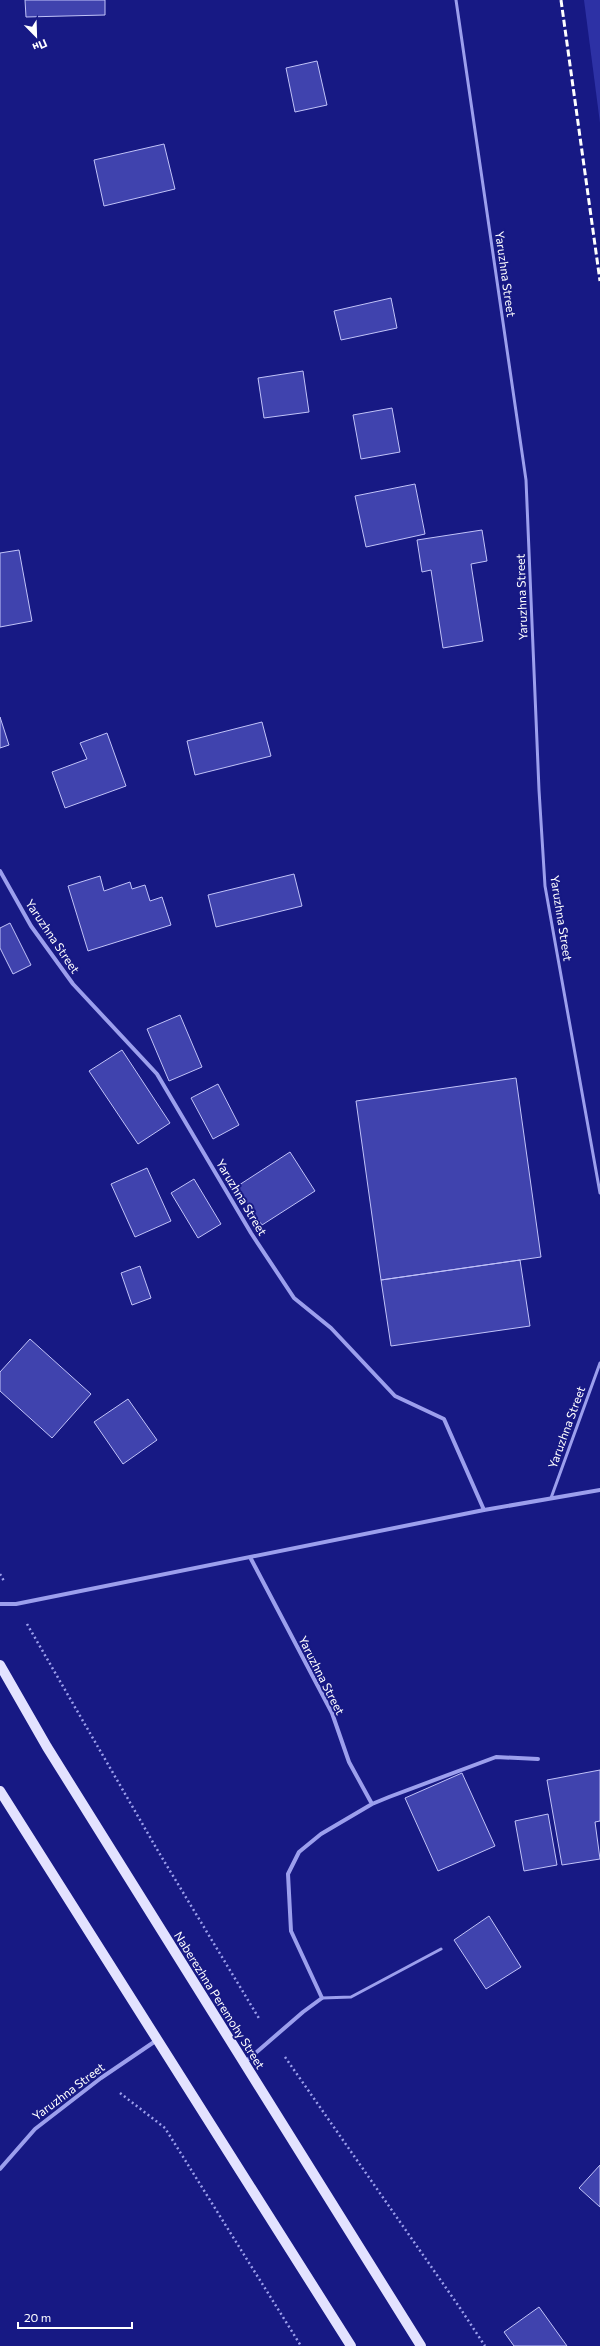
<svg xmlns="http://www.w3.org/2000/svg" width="600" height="2346" viewBox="0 0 600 2346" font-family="Commissioner,sans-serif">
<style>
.green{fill:#2d31a5}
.building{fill:#4043ae;stroke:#c1c3f9}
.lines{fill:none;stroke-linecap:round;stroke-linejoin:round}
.path{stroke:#9c9fed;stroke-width:2.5;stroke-dasharray:2 3;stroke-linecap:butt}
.lane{stroke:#9c9fed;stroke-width:3}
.street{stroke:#9c9fed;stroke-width:4}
.primary{stroke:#e3e2ff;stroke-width:10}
.rail{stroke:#fff;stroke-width:3;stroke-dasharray:7 3;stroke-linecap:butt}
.labels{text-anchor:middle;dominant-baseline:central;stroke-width:4;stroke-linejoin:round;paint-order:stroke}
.street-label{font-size:12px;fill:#fff;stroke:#171984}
</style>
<rect width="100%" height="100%" fill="#171984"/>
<path class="green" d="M584 0H600V123Z"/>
<path class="building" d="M25 0H105V15L26 17Z
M317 61 327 105 295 112 286 68Z
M164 144 175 189 104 206 94 160Z
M391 298 397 328 341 340 334 311Z
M303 371 309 412 264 418 258 378Z
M392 408 400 452 361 459 353 415Z
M415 484 425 534 366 547 355 496Z
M482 530 487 561 471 564 483 641 443 648 431 570 422 572 417 540Z
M19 550 32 621 0 627V553Z
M0 717 9 745 0 748Z
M262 722 271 756 195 775 187 741Z
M107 733 126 786 65 808 52 772 87 759 80 743Z
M294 874 302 906 216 927 208 895Z
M100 876 104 891 130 882 132 889 145 885 150 901 162 897 171 925 88 951 68 886Z
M10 923 31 965 13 974 0 948V928Z
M180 1015 202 1067 169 1081 147 1029Z
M122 1050 170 1123 138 1144 89 1071Z
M516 1078 541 1257 381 1280 356 1101Z
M218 1084 239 1125 213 1139 191 1098Z
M290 1152 315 1191 262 1225 236 1187Z
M147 1168 171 1221 135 1237 111 1184Z
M194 1179 221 1224 198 1238 171 1193Z
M520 1260 530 1326 391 1346 381 1280Z
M140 1266 151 1298 132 1305 121 1273Z
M30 1339 91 1394 52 1438 0 1391V1372Z
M128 1399 157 1440 123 1464 94 1422Z
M600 1770V1821L595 1822 600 1859 562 1865 547 1780Z
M462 1773 495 1846 438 1871 405 1798Z
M548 1814 557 1865 524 1871 515 1821Z
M489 1916 521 1967 486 1989 454 1940Z
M600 2165V2207L579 2188Z
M539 2307 567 2346H514L504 2332Z"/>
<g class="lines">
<path class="path" d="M0 1574 4 1581
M27 1624 158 1851 260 2020
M285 2057 460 2308 485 2346
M120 2093 165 2128 301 2346"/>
<path class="lane" d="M456 0 526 480 539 790 545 886 600 1193
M551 1498 600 1363
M322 1998 351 1997 441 1949"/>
<path class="street" d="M0 871 31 926 73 984 157 1074 251 1233 294 1298 331 1328 395 1396 444 1419 484 1510
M250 1557 332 1713 349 1762 372 1804
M0 1604H16L484 1510 600 1490
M244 2063 303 2012 322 1998 291 1931 288 1874 299 1852 321 1834 372 1804 389 1797 496 1757 538 1759
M0 2169 35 2129 101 2078 157 2040"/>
<path class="primary" d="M0 1665 47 1747 421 2346
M0 1791 351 2346"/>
<path class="rail" d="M561 0 600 281"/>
</g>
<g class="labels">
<g class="street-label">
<text transform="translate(506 274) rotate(82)">Yaruzhna Street</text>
<text transform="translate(521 597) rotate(-92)">Yaruzhna Street</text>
<text transform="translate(562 918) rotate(81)">Yaruzhna Street</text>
<text transform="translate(53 936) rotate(56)">Yaruzhna Street</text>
<text transform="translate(242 1197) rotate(59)">Yaruzhna Street</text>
<text transform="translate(566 1427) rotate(-70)">Yaruzhna Street</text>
<text transform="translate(322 1675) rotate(63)">Yaruzhna Street</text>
<text transform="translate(220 2000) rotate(58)">Naberezhna Peremohy Street</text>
<text transform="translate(68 2091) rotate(-37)">Yaruzhna Street</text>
</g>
</g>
<g transform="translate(36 36) rotate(157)" stroke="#171984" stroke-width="3" paint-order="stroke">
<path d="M0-3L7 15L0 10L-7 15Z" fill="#ffffff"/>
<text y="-6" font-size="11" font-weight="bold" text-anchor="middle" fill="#ffffff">Пн</text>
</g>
<path d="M18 2322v6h114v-6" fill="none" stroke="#ffffff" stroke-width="2"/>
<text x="24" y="2322" font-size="12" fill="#ffffff" stroke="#171984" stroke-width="3" paint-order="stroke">20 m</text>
</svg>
